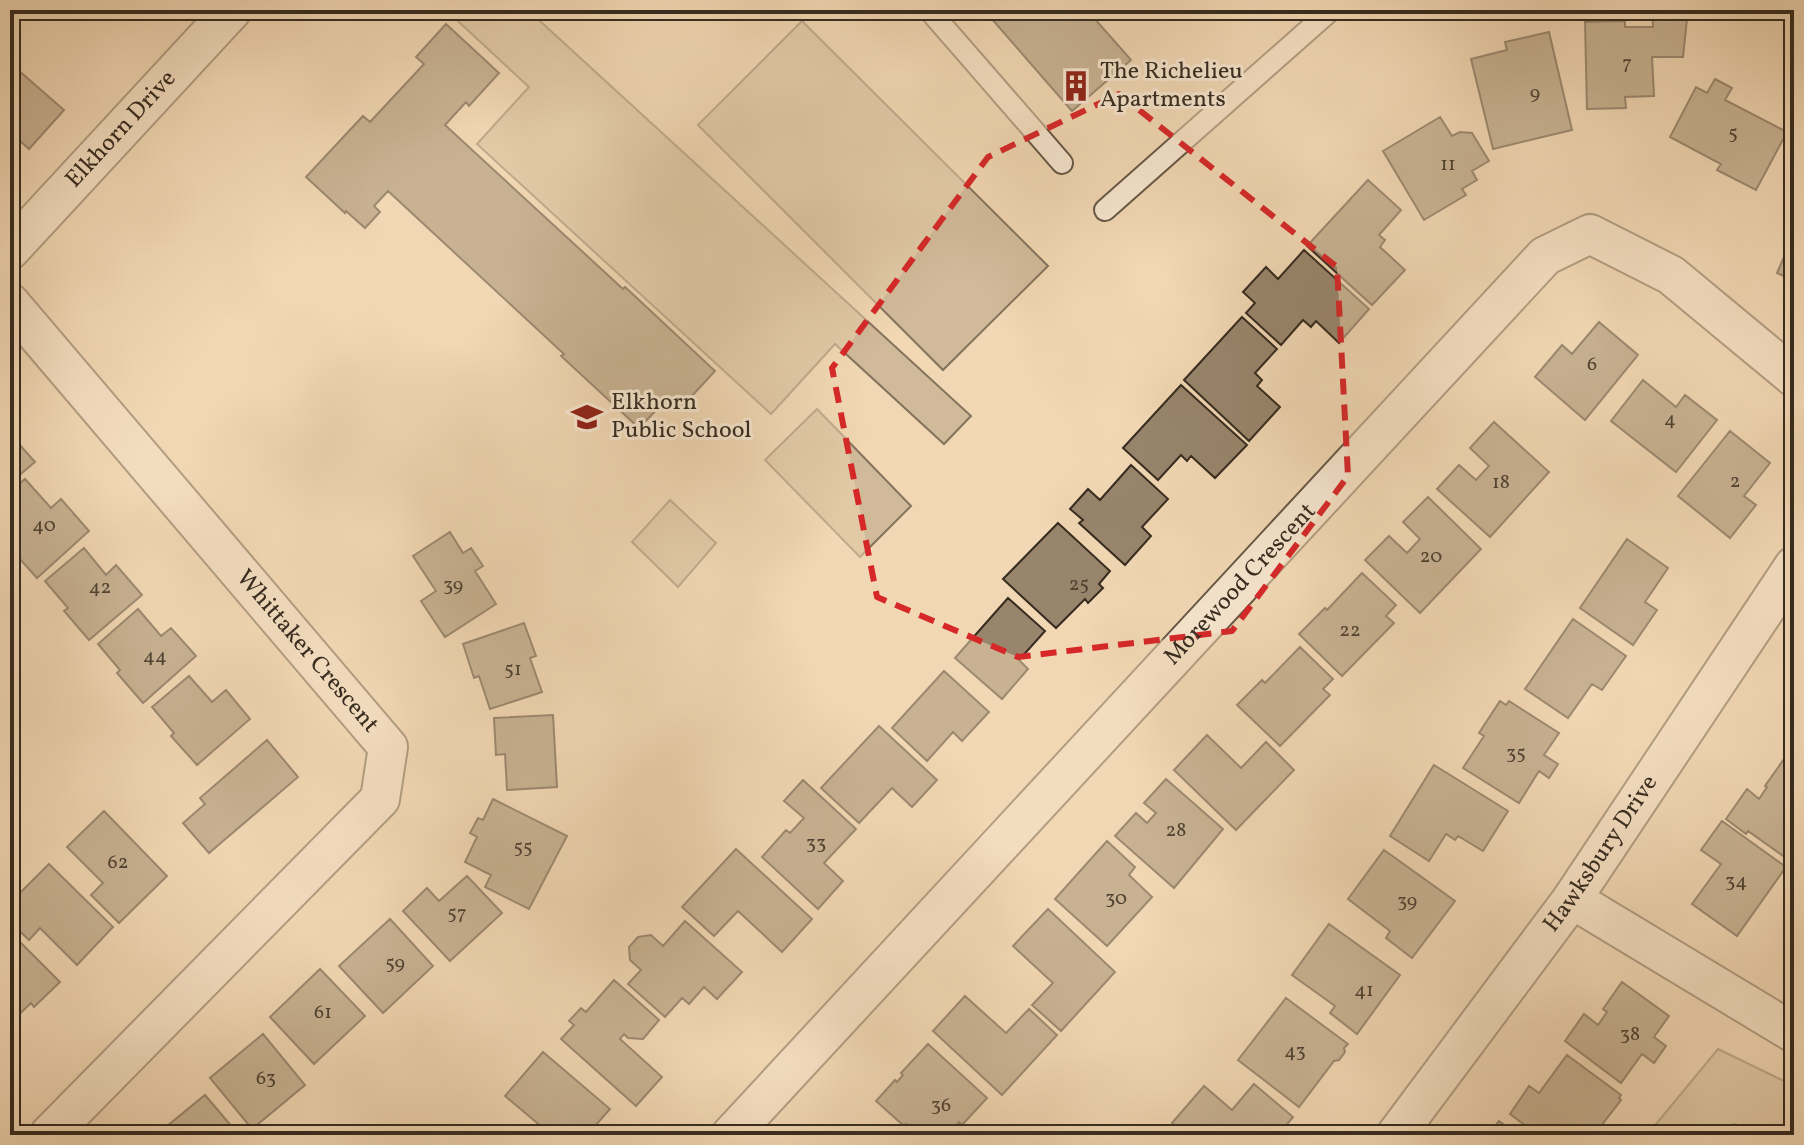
<svg xmlns="http://www.w3.org/2000/svg" width="1804" height="1145" viewBox="0 0 1804 1145" font-family="Vollkorn,serif">
<style>
.green{fill:#d1ba9a;stroke:#84735d;stroke-width:2}
.lines{fill:none;stroke-linecap:round;stroke-linejoin:round}
.stream{stroke:#81705a;stroke-width:10}
.building{fill:#98856c;stroke:#372c20;stroke-width:2}
.service-casing{stroke:#665745;stroke-width:24}
.minor-casing{stroke:#665745;stroke-width:42}
.service{stroke:#f6e5ce;stroke-width:20}
.minor{stroke:#f6e5ce;stroke-width:38}
.marked{fill:none;stroke:#d62828;stroke-width:6;stroke-dasharray:16 10;stroke-linejoin:round}
.labels{text-anchor:middle;dominant-baseline:central;stroke-width:6;stroke-linejoin:round;paint-order:stroke}
.number-label{font-size:20px;fill:#4f4233}
.poi-label{font-size:24px;fill:#372c20;stroke:#f6e5ce;text-anchor:start}
.street-label{font-size:24px;fill:#372c20;stroke:#f6e5ce}
</style>
<rect width="100%" height="100%" fill="#f1d7b3"/>
<filter id="stains"><feTurbulence type="fractalNoise" baseFrequency=".0025" numOctaves="4"/><feColorMatrix values="0 0 0 0 .2 0 0 0 0 .09 0 0 0 0 .02 0 0 0 .5 -.17"/></filter>
<radialGradient id="worn" r=".72"><stop offset=".6" stop-color="#630" stop-opacity="0"/><stop offset="1" stop-color="#630" stop-opacity=".3"/></radialGradient>
<path class="green" d="M446 10H528L971 416 944 444 835 344 771 414 477 144 529 87Z
M802 21 1048 266 943 370 698 125Z
M817 409 911 506 860 557 765 460Z
M670 500 716 543 678 587 632 542Z
M1718 1049 1794 1086V1135H1647Z"/>
<g class="lines">
<path class="stream" d="M1731 1135 1735 1128"/>
</g>
<path class="building" d="M984 10H1087L1131 60 1072 111Z
M1652 10H1688L1683 57H1652L1654 96 1625 97 1626 108 1587 109 1585 22 1625 21V27H1653Z
M446 24 499 73 469 106 466 102 445 125 623 289 625 287 715 371 678 411 666 400 639 428 561 356 564 354 388 191 374 206 380 212 365 228 346 211 345 213 306 177 363 116 370 122 424 64 416 57Z
M1549 32 1572 130 1493 149 1471 59 1507 50 1505 42Z
M10 63 64 110 29 149 10 132Z
M1715 79 1732 88 1725 100 1787 132 1756 190 1717 170 1721 164 1670 137 1696 87 1707 93Z
M1440 117 1452 136 1460 132 1472 133 1489 161 1472 171 1477 180 1462 189 1466 195 1424 220 1383 151Z
M1368 180 1401 210 1379 235 1385 240 1380 247 1405 270 1372 305 1307 246Z
M1794 234V281L1777 273Z
M1304 250 1369 309 1339 343 1316 321 1311 327 1303 320 1281 345 1246 313 1255 303 1243 292 1266 267 1278 279Z
M1242 317 1277 349 1255 373 1262 380 1257 386 1280 407 1249 441 1184 380Z
M1599 322 1638 355 1585 420 1535 377 1562 345 1572 354Z
M1643 380 1676 407 1685 395 1717 420 1676 472 1611 421Z
M1181 385 1247 445 1215 478 1191 456 1187 461 1181 455 1158 480 1123 448Z
M1494 422 1549 472 1490 537 1437 489 1459 465 1476 480 1489 466 1470 448Z
M1730 431 1770 463 1744 496 1756 505 1730 538 1678 496Z
M10 434 35 462 10 483Z
M1131 465 1168 499 1142 527 1151 536 1125 565 1079 523 1083 520 1070 509 1088 489 1100 500Z
M25 479 51 508 61 499 89 531 37 578 10 548V492Z
M1428 497 1481 549 1420 613 1365 560 1389 536 1407 553 1420 539 1403 522Z
M1058 523 1110 571 1099 584 1103 588 1088 603 1085 599 1056 628 1003 579Z
M450 532 463 553 471 548 483 566 475 571 496 604 445 637 421 601 436 591 413 556Z
M1627 539 1668 568 1645 602 1657 610 1633 645 1580 608Z
M84 548 106 575 116 565 142 595 89 640 64 611 68 608 45 581Z
M1362 573 1396 605 1386 616 1394 623 1342 676 1299 634 1325 608 1327 610Z
M1008 598 1045 631 1019 660 1028 669 1002 699 955 658Z
M138 609 161 636 171 628 196 656 143 703 117 673 120 670 98 644Z
M1573 619 1626 656 1602 690 1592 684 1568 718 1525 689Z
M524 623 536 656 530 658 542 692 490 709 479 676 474 678 463 644Z
M1300 647 1333 679 1323 689 1330 695 1280 746 1237 705 1262 680 1265 683Z
M944 671 989 712 962 741 953 732 927 761 892 728Z
M189 676 212 702 226 690 250 719 197 765 171 736 174 733 152 707Z
M1500 701 1506 705 1509 701 1559 733 1544 755 1558 764 1549 778 1539 771 1519 803 1463 768 1484 736 1479 733Z
M553 715 557 787 507 790 505 754 496 755 494 718Z
M879 726 937 780 912 807 892 788 859 823 821 788Z
M1207 735 1241 768 1266 742 1294 770 1236 830 1174 770Z
M267 740 298 777 209 853 183 823 205 804 200 798Z
M1784 759 1794 766V847L1786 858 1748 831 1746 834 1726 819 1747 789 1759 799 1767 787 1765 786Z
M1434 765 1508 811 1483 851 1458 836 1455 840 1446 834 1429 861 1390 836Z
M1166 779 1223 829 1174 888 1115 836 1136 813 1147 823 1156 813 1144 803Z
M803 780 856 829 824 863 843 881 818 909 762 857 786 830 790 833 804 818 784 801Z
M493 799 567 836 529 909 485 887 491 875 465 862 477 837 470 833 478 818 483 820Z
M104 811 167 876 119 923 91 895 103 883 67 847Z
M1722 821 1786 867 1737 936 1692 904 1721 864 1701 850Z
M1107 841 1135 867 1129 875 1152 897 1107 946 1055 899Z
M736 849 812 919 782 952 738 911 714 936 682 907Z
M1384 850 1455 901 1412 958 1386 938 1390 931 1348 899Z
M49 864 113 927 77 965 40 928 29 940 10 922V903Z
M467 876 502 913 450 961 403 911 427 888 439 901Z
M1048 909 1115 972 1061 1031 1032 1005 1053 983 1013 946Z
M390 919 433 966 383 1013 339 966Z
M685 921 742 972 717 999 704 987 689 1004 682 998 665 1017 628 984 641 970 630 960 629 947 638 937 651 935 663 946Z
M1329 924 1400 975 1357 1034 1330 1013 1335 1006 1292 975Z
M15 937 60 982 34 1007 31 1003 10 1023V942Z
M320 969 365 1016 314 1064 270 1017Z
M614 980 659 1020 643 1039 628 1038 624 1034 620 1039 662 1077 636 1106 561 1039 574 1025 569 1021 581 1008 586 1012Z
M1622 982 1669 1016 1654 1037 1666 1046 1654 1063 1642 1054 1621 1083 1565 1041 1584 1014 1598 1025 1607 1012 1603 1009Z
M965 996 1006 1033 1029 1009 1057 1035 1002 1095 933 1031Z
M1286 998 1348 1044 1344 1048 1345 1052 1339 1060 1334 1061 1299 1107 1238 1060Z
M263 1034 305 1085 252 1129 210 1078Z
M928 1044 987 1098 962 1125 959 1122 948 1135H918L906 1124 904 1126 876 1101 895 1080 897 1082 903 1075 901 1073Z
M543 1052 610 1109 587 1135H535L542 1127 505 1096Z
M1567 1055 1621 1095 1619 1098 1621 1100 1594 1135H1538L1510 1114 1529 1086 1539 1093Z
M1254 1084 1293 1117 1278 1135H1186L1172 1123 1204 1086 1232 1110Z
M205 1095 239 1135H156Z
M1499 1121 1518 1135H1488Z"/>
<g class="lines">
<defs>
<path id="service" d="M929 10 1062 163
M1105 210 1331 10"/>
<g id="minor">
<path id="s1" d="M10 250 232 10"/>
<path id="s2" d="M10 303 388 747 380 799 49 1135"/>
<path d="M1572 899 1794 1033"/>
<path id="s3" d="M731 1135 1545 256 1590 234 1671 275 1794 377"/>
<path id="s4" d="M1396 1135 1572 899 1794 566"/>
</g>
</defs>
<use href="#service" class="service-casing"/>
<use href="#minor" class="minor-casing"/>
<use href="#service" class="service"/>
<use href="#minor" class="minor"/>
</g>
<path d="M0 0H1804V1145H0ZM1119 94 1337 267 1348 476 1232 631 1018 657 877 597 832 368 988 157Z" fill="#f1d7b3" fill-opacity=".55" fill-rule="evenodd"/>
<path class="marked" d="M1119 94 1337 267 1348 476 1232 631 1018 657 877 597 832 368 988 157Z"/>
<defs>
<symbol id="building-bare" viewBox="-9 -9 18 18"><path d="M-4-6H4V6H1V3H-1V6H-4ZM-2.5-4.3h1.7v1.8h-1.7ZM.8-4.3h1.7v1.8H.8ZM-2.5-1h1.7V.8h-1.7ZM.8-1h1.7V.8H.8Z" fill="#8f2418" stroke="#f6e5ce" stroke-width="2.5" paint-order="stroke"/></symbol>
<symbol id="school-bare" viewBox="-9 -9 18 18"><path d="M0-5L7-2L0 1L-7-2ZM-4 1L0 2.5L4 1V4Q0 6-4 4Z" fill="#8f2418" stroke="#f6e5ce" stroke-width="2.5" paint-order="stroke"/></symbol>
</defs>
<g fill-rule="evenodd">
<use href="#building-bare" x="1054" y="64" width="44" height="44"/>
<use href="#school-bare" x="565" y="395" width="44" height="44"/>
</g>
<g class="labels">
<g class="number-label">
<text x="1627" y="64">7</text>
<text x="1535" y="94">9</text>
<text x="1733" y="134">5</text>
<text x="1448" y="165">11</text>
<text x="1592" y="365">6</text>
<text x="1670" y="420">4</text>
<text x="1735" y="482">2</text>
<text x="1501" y="483">18</text>
<text x="44" y="526">40</text>
<text x="1431" y="557">20</text>
<text x="1079" y="585">25</text>
<text x="453" y="586">39</text>
<text x="100" y="588">42</text>
<text x="1350" y="631">22</text>
<text x="155" y="657">44</text>
<text x="513" y="670">51</text>
<text x="1516" y="754">35</text>
<text x="1176" y="831">28</text>
<text x="816" y="844">33</text>
<text x="523" y="848">55</text>
<text x="118" y="863">62</text>
<text x="1736" y="882">34</text>
<text x="1116" y="899">30</text>
<text x="1407" y="902">39</text>
<text x="457" y="914">57</text>
<text x="395" y="964">59</text>
<text x="1364" y="991">41</text>
<text x="323" y="1013">61</text>
<text x="1630" y="1035">38</text>
<text x="1295" y="1052">43</text>
<text x="266" y="1079">63</text>
<text x="941" y="1106">36</text>
</g>
<g class="poi-label">
<text x="1100" y="72">The Richelieu<tspan x="1100" dy="28">Apartments</tspan></text>
<text x="611" y="403">Elkhorn<tspan x="611" dy="28">Public School</tspan></text>
</g>
<g class="street-label">
<text stroke="none"><textPath href="#s1" startOffset="164">Elkhorn Drive</textPath></text>
<text stroke="none"><textPath href="#s3" startOffset="750">Morewood Crescent</textPath></text>
<text stroke="none"><textPath href="#s2" startOffset="458">Whittaker Crescent</textPath></text>
<text stroke="none"><textPath href="#s4" startOffset="348">Hawksbury Drive</textPath></text>
</g>
</g>
<rect width="1804" height="1145" fill="none" stroke="#f1d7b3" stroke-width="40"/>
<rect x="12" y="12" width="1780" height="1121" fill="none" stroke="#372c20" stroke-width="4"/>
<rect x="20" y="20" width="1764" height="1105" fill="none" stroke="#372c20" stroke-width="2"/>
<rect width="100%" height="100%" filter="url(#stains)"/>
<rect width="100%" height="100%" fill="url(#worn)"/>
</svg>
